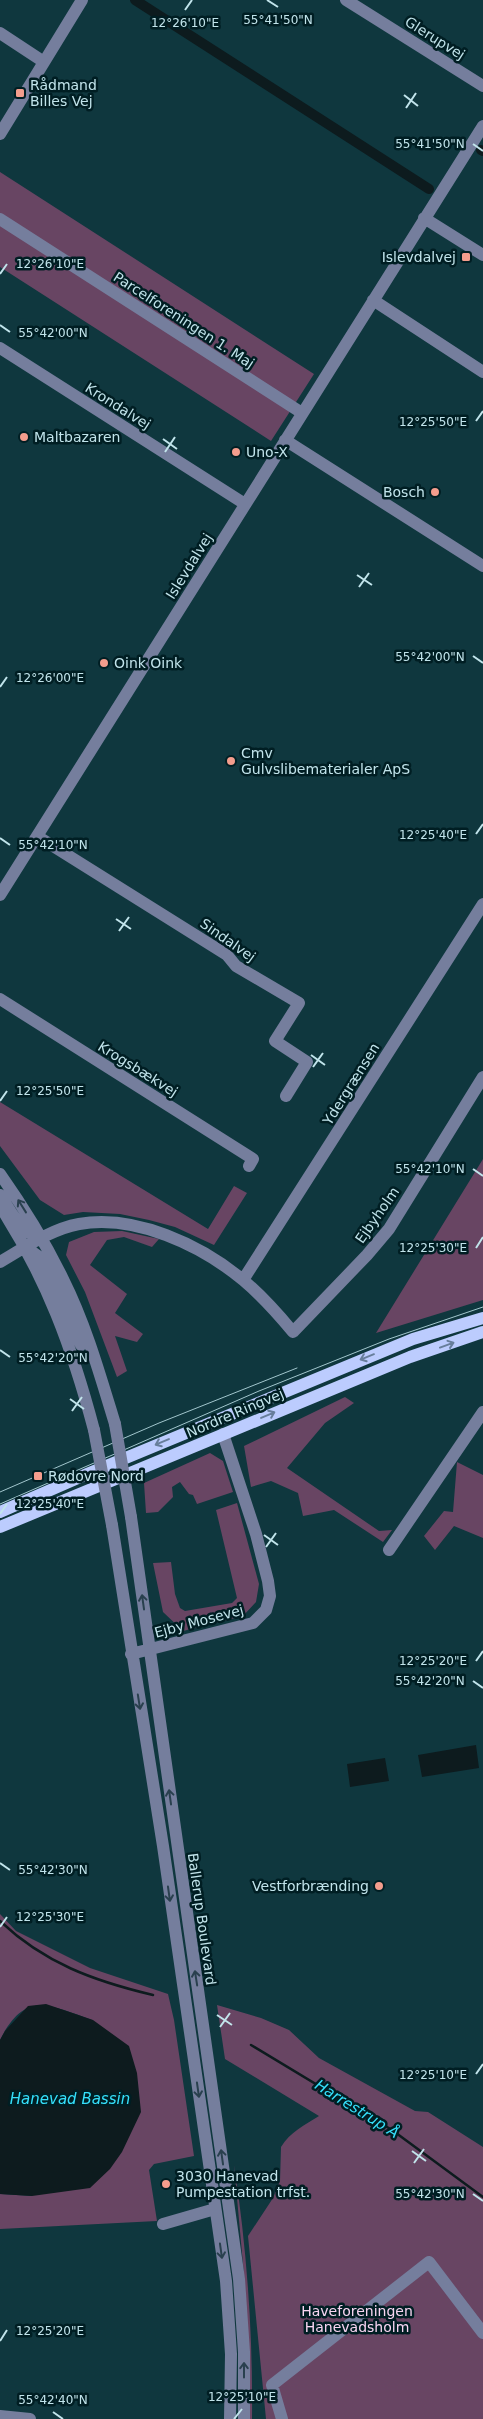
<svg xmlns="http://www.w3.org/2000/svg" width="483" height="2419" viewBox="0 0 483 2419" font-family="'DejaVu Sans',sans-serif">
<style>
.green{fill:#684563}
.water{fill:#0d1b1e}
.lines{fill:none;stroke-linecap:round;stroke-linejoin:round}
.stream{stroke:#0d1b1e;stroke-width:2.5}
.canal{stroke:#0d1b1e;stroke-width:10}
.minor{stroke:#757e9d;stroke-width:12}
.major{stroke:#bcccfe;stroke-width:12}
.tram{stroke:#a2c6cd;stroke-width:1}
.minor-bridge{stroke:#757e9d;stroke-width:12}
.oneway{stroke:#29404e}
.oneway2{stroke:#677e9b}
.ticks{fill:none;stroke:#c1e4eb;stroke-width:2}
.poi-dot{fill:#f49d8d;stroke:#001e23;stroke-width:2}
.labels{text-anchor:middle;dominant-baseline:central;stroke-width:5;stroke-linejoin:round;paint-order:stroke}
.street-label{font-size:14px;fill:#c1e4eb;stroke:#001e23}
.poi-label{font-size:14px;fill:#c1e4eb;stroke:#001e23;text-anchor:start}
.park-label{font-size:14px;fill:#f9d6f3;stroke:#001e23}
.water-label{font-size:15px;font-style:italic;fill:#35e0fb;stroke:#001e23}
.ticks-label{font-size:12px;text-anchor:middle;fill:#c1e4eb;stroke:#001e23;stroke-width:5;stroke-linejoin:round;paint-order:stroke}
</style>
<rect width="100%" height="100%" fill="#0f373e"/>
<path class="green" d="M0 172 314 374 271 441 0 267Z
M0 1102 208 1229 234 1186 247 1193 214 1245 175 1227 149 1220 120 1214 83 1212 64 1215 40 1200 0 1146Z
M483 1159V1300L376 1333Z
M122 1231 159 1239 152 1247 124 1237 107 1240 90 1265 127 1294 115 1313 143 1334 137 1342 115 1336 127 1371 117 1377 85 1292 66 1255 69 1242 94 1232Z
M345 1397 354 1403 325 1423 287 1468 379 1531 392 1530 383 1542 334 1510 303 1516 298 1493 271 1481 251 1487 244 1446Z
M210 1453 223 1461 233 1492 197 1504 193 1495 189 1494 180 1482 172 1487 173 1497 158 1512 146 1513 144 1483Z
M457 1462 483 1475V1538L454 1526 435 1550 424 1536 444 1511 453 1512Z
M237 1503 259 1584 256 1602 243 1616 183 1631 163 1612 153 1563 171 1562 175 1594 180 1608 185 1611 232 1603 237 1598 216 1510Z
M0 1914 16 1931 90 1968 168 1994 174 2020 194 2156 154 2164 149 2170 157 2221 0 2229V2194L32 2196 92 2020C49 2005 25 1990 0 2040Z
M217 2005 261 2018 289 2030 319 2058 415 2111 428 2112 483 2147V2419H266L248 2236 273 2198 280 2181 281 2147C290 2132 305 2125 319 2116L225 2059Z
M234 2165C247 2249 253 2335 252 2419H249L245 2286Z"/>
<path class="water" d="M476 1745 479 1768 422 1777 418 1755Z
M385 1758 389 1781 350 1787 347 1764Z
M46 2004 93 2020 129 2046 137 2073 141 2112 122 2152 110 2169 90 2188 32 2196 0 2194V2040L5 2031 28 2006Z"/>
<g class="lines">
<path class="stream" d="M0 1921C44 1963 94 1981 153 1995
M251 2045 392 2130 483 2197"/>
<path class="canal" d="M135 0 429 189
M481 150 483 151"/>
<path class="minor" d="M346 0 483 86
M0 33 44 62
M0 134 82 0
M424 218 483 255
M0 219 302 413
M373 300 483 372
M0 348 245 504
M285 440 483 566
M37 836 227 955 236 966 299 1003 275 1041 307 1062 286 1096
M0 895 483 126
M0 999 253 1159 249 1166
M0 1174C24 1208 45 1242 63 1279 86 1325 100 1375 115 1424
M0 1195C11 1211 21 1235 42 1238
M0 1206C47 1279 72 1347 94 1430
M28 1249 42 1259 81 1345
M0 1262C24 1248 51 1229 79 1224 135 1214 201 1245 243 1280 261 1295 278 1314 293 1332L367 1255 389 1229 483 1077
M243 1280 483 904
M131 1517 239 2279 244 2352V2419
M112 1525 163 1846 226 2281 231 2354 230 2419
M389 1550 483 1412
M131 1654 253 1623 266 1610 270 1596 268 1581 256 1534 223 1434
M163 2224 215 2209
M0 2416 30 2419
M282 2419 272 2385 429 2262 483 2333"/>
<path class="major" d="M0 1512 87 1474 413 1339 483 1318
M0 1527 410 1357 483 1332"/>
<path class="tram" d="M0 1492 159 1423 297 1368
M0 1504 259 1391 389 1339 483 1307"/>
<path class="minor-bridge" d="M115 1424 131 1517
M94 1430 112 1525"/>
</g>
<defs><path id="oneway-shaft" d="M-6 0H5M1.5-3L5.5 0L1.5 3" fill="none" stroke-width="1.6" stroke-linecap="round" stroke-linejoin="round" transform="scale(1.25)"/></defs>
<g class="oneway">
<use href="#oneway-shaft" transform="translate(22 1206) rotate(-122)"/>
<use href="#oneway-shaft" transform="translate(143 1602) rotate(-98)"/>
<use href="#oneway-shaft" transform="translate(139 1702) rotate(81)"/>
<use href="#oneway-shaft" transform="translate(170 1797) rotate(-98)"/>
<use href="#oneway-shaft" transform="translate(169 1894) rotate(82)"/>
<use href="#oneway-shaft" transform="translate(196 1978) rotate(-99)"/>
<use href="#oneway-shaft" transform="translate(198 2090) rotate(82)"/>
<use href="#oneway-shaft" transform="translate(222 2157) rotate(-98)"/>
<use href="#oneway-shaft" transform="translate(221 2251) rotate(82)"/>
<use href="#oneway-shaft" transform="translate(244 2370) rotate(-90)"/>
</g>
<g class="oneway2">
<use href="#oneway-shaft" transform="translate(447 1345) rotate(-20)"/>
<use href="#oneway-shaft" transform="translate(367 1357) rotate(158)"/>
<use href="#oneway-shaft" transform="translate(268 1415) rotate(-23)"/>
<use href="#oneway-shaft" transform="translate(162 1442) rotate(157)"/>
</g>
<path class="ticks" d="M267 0 278 7M185 10 192 0M404 95 418 106M406 108 416 93M473 144 483 151M0 274 7 264M0 325 10 332M476 421 483 411M163 439 177 449M165 452 175 437M357 575 372 585M359 587 369 573M473 656 483 663M0 687 7 677M476 834 483 824M0 838 10 845M116 919 131 929M119 931 129 917M311 1055 325 1065M313 1067 323 1053M0 1101 7 1091M473 1169 483 1176M476 1248 483 1237M0 1350 10 1357M70 1399 84 1409M72 1411 82 1397M0 1514 7 1504M264 1535 278 1545M266 1547 276 1533M476 1661 483 1651M473 1681 483 1688M0 1863 10 1870M0 1927 7 1917M217 2015 232 2025M220 2027 230 2013M476 2074 483 2064M412 2151 426 2161M414 2163 424 2149M473 2194 483 2201M0 2341 7 2330M53 2412 63 2419M234 2419 242 2409"/>
<g class="poi-dot">
<rect x="15" y="88" width="10" height="10" rx="2.5"/>
<rect x="461" y="252" width="10" height="10" rx="2.5"/>
<circle cx="24" cy="437" r="5"/>
<circle cx="236" cy="452" r="5"/>
<circle cx="435" cy="492" r="5"/>
<circle cx="104" cy="663" r="5"/>
<circle cx="231" cy="761" r="5"/>
<rect x="33" y="1471" width="10" height="10" rx="2.5"/>
<circle cx="379" cy="1886" r="5"/>
<circle cx="166" cy="2184" r="5"/>
</g>
<g class="labels">
<g class="street-label">
<text transform="translate(435 38) rotate(32)">Glerupvej</text>
<text transform="translate(184 320) rotate(33)">Parcelforeningen 1. Maj</text>
<text transform="translate(118 406) rotate(32)">Krondalvej</text>
<text transform="translate(189 566) rotate(-58)">Islevdalvej</text>
<text transform="translate(228 940) rotate(35)">Sindalvej</text>
<text transform="translate(138 1069) rotate(32)">Krogsbækvej</text>
<text transform="translate(351 1084) rotate(-58)">Ydergrænsen</text>
<text transform="translate(377 1215) rotate(-55)">Ejbyholm</text>
<text transform="translate(235 1413) rotate(-23)">Nordre Ringvej</text>
<text transform="translate(199 1621) rotate(-15)">Ejby Mosevej</text>
<text transform="translate(202 1919) rotate(82)">Ballerup Boulevard</text>
</g>
<g class="poi-label">
<text x="30" y="85">Rådmand<tspan x="30" dy="16">Billes Vej</tspan></text>
<text x="456" y="257" text-anchor="end">Islevdalvej</text>
<text x="34" y="437">Maltbazaren</text>
<text x="246" y="452">Uno-X</text>
<text x="425" y="492" text-anchor="end">Bosch</text>
<text x="114" y="663">Oink Oink</text>
<text x="241" y="753">Cmv<tspan x="241" dy="16">Gulvslibematerialer ApS</tspan></text>
<text x="48" y="1476">Rødovre Nord</text>
<text x="369" y="1886" text-anchor="end">Vestforbrænding</text>
<text x="176" y="2176">3030 Hanevad<tspan x="176" dy="16">Pumpestation trfst.</tspan></text>
</g>
<g class="park-label">
<text x="357" y="2311">Haveforeningen<tspan x="357" dy="16">Hanevadsholm</tspan></text>
</g>
<g class="water-label">
<text x="70" y="2099">Hanevad Bassin</text>
<text transform="translate(357 2109) rotate(32)">Harrestrup Å</text>
</g>
</g>
<g class="ticks-label">
<text x="278" y="24">55°41'50"N</text>
<text x="185" y="27">12°26'10"E</text>
<text x="430" y="148">55°41'50"N</text>
<text x="50" y="268">12°26'10"E</text>
<text x="53" y="337">55°42'00"N</text>
<text x="433" y="426">12°25'50"E</text>
<text x="430" y="661">55°42'00"N</text>
<text x="50" y="682">12°26'00"E</text>
<text x="433" y="839">12°25'40"E</text>
<text x="53" y="849">55°42'10"N</text>
<text x="50" y="1095">12°25'50"E</text>
<text x="430" y="1173">55°42'10"N</text>
<text x="433" y="1252">12°25'30"E</text>
<text x="53" y="1362">55°42'20"N</text>
<text x="50" y="1508">12°25'40"E</text>
<text x="433" y="1665">12°25'20"E</text>
<text x="430" y="1685">55°42'20"N</text>
<text x="53" y="1874">55°42'30"N</text>
<text x="50" y="1921">12°25'30"E</text>
<text x="433" y="2079">12°25'10"E</text>
<text x="430" y="2198">55°42'30"N</text>
<text x="50" y="2335">12°25'20"E</text>
<text x="242" y="2401">12°25'10"E</text>
<text x="53" y="2404">55°42'40"N</text>
</g>
</svg>
